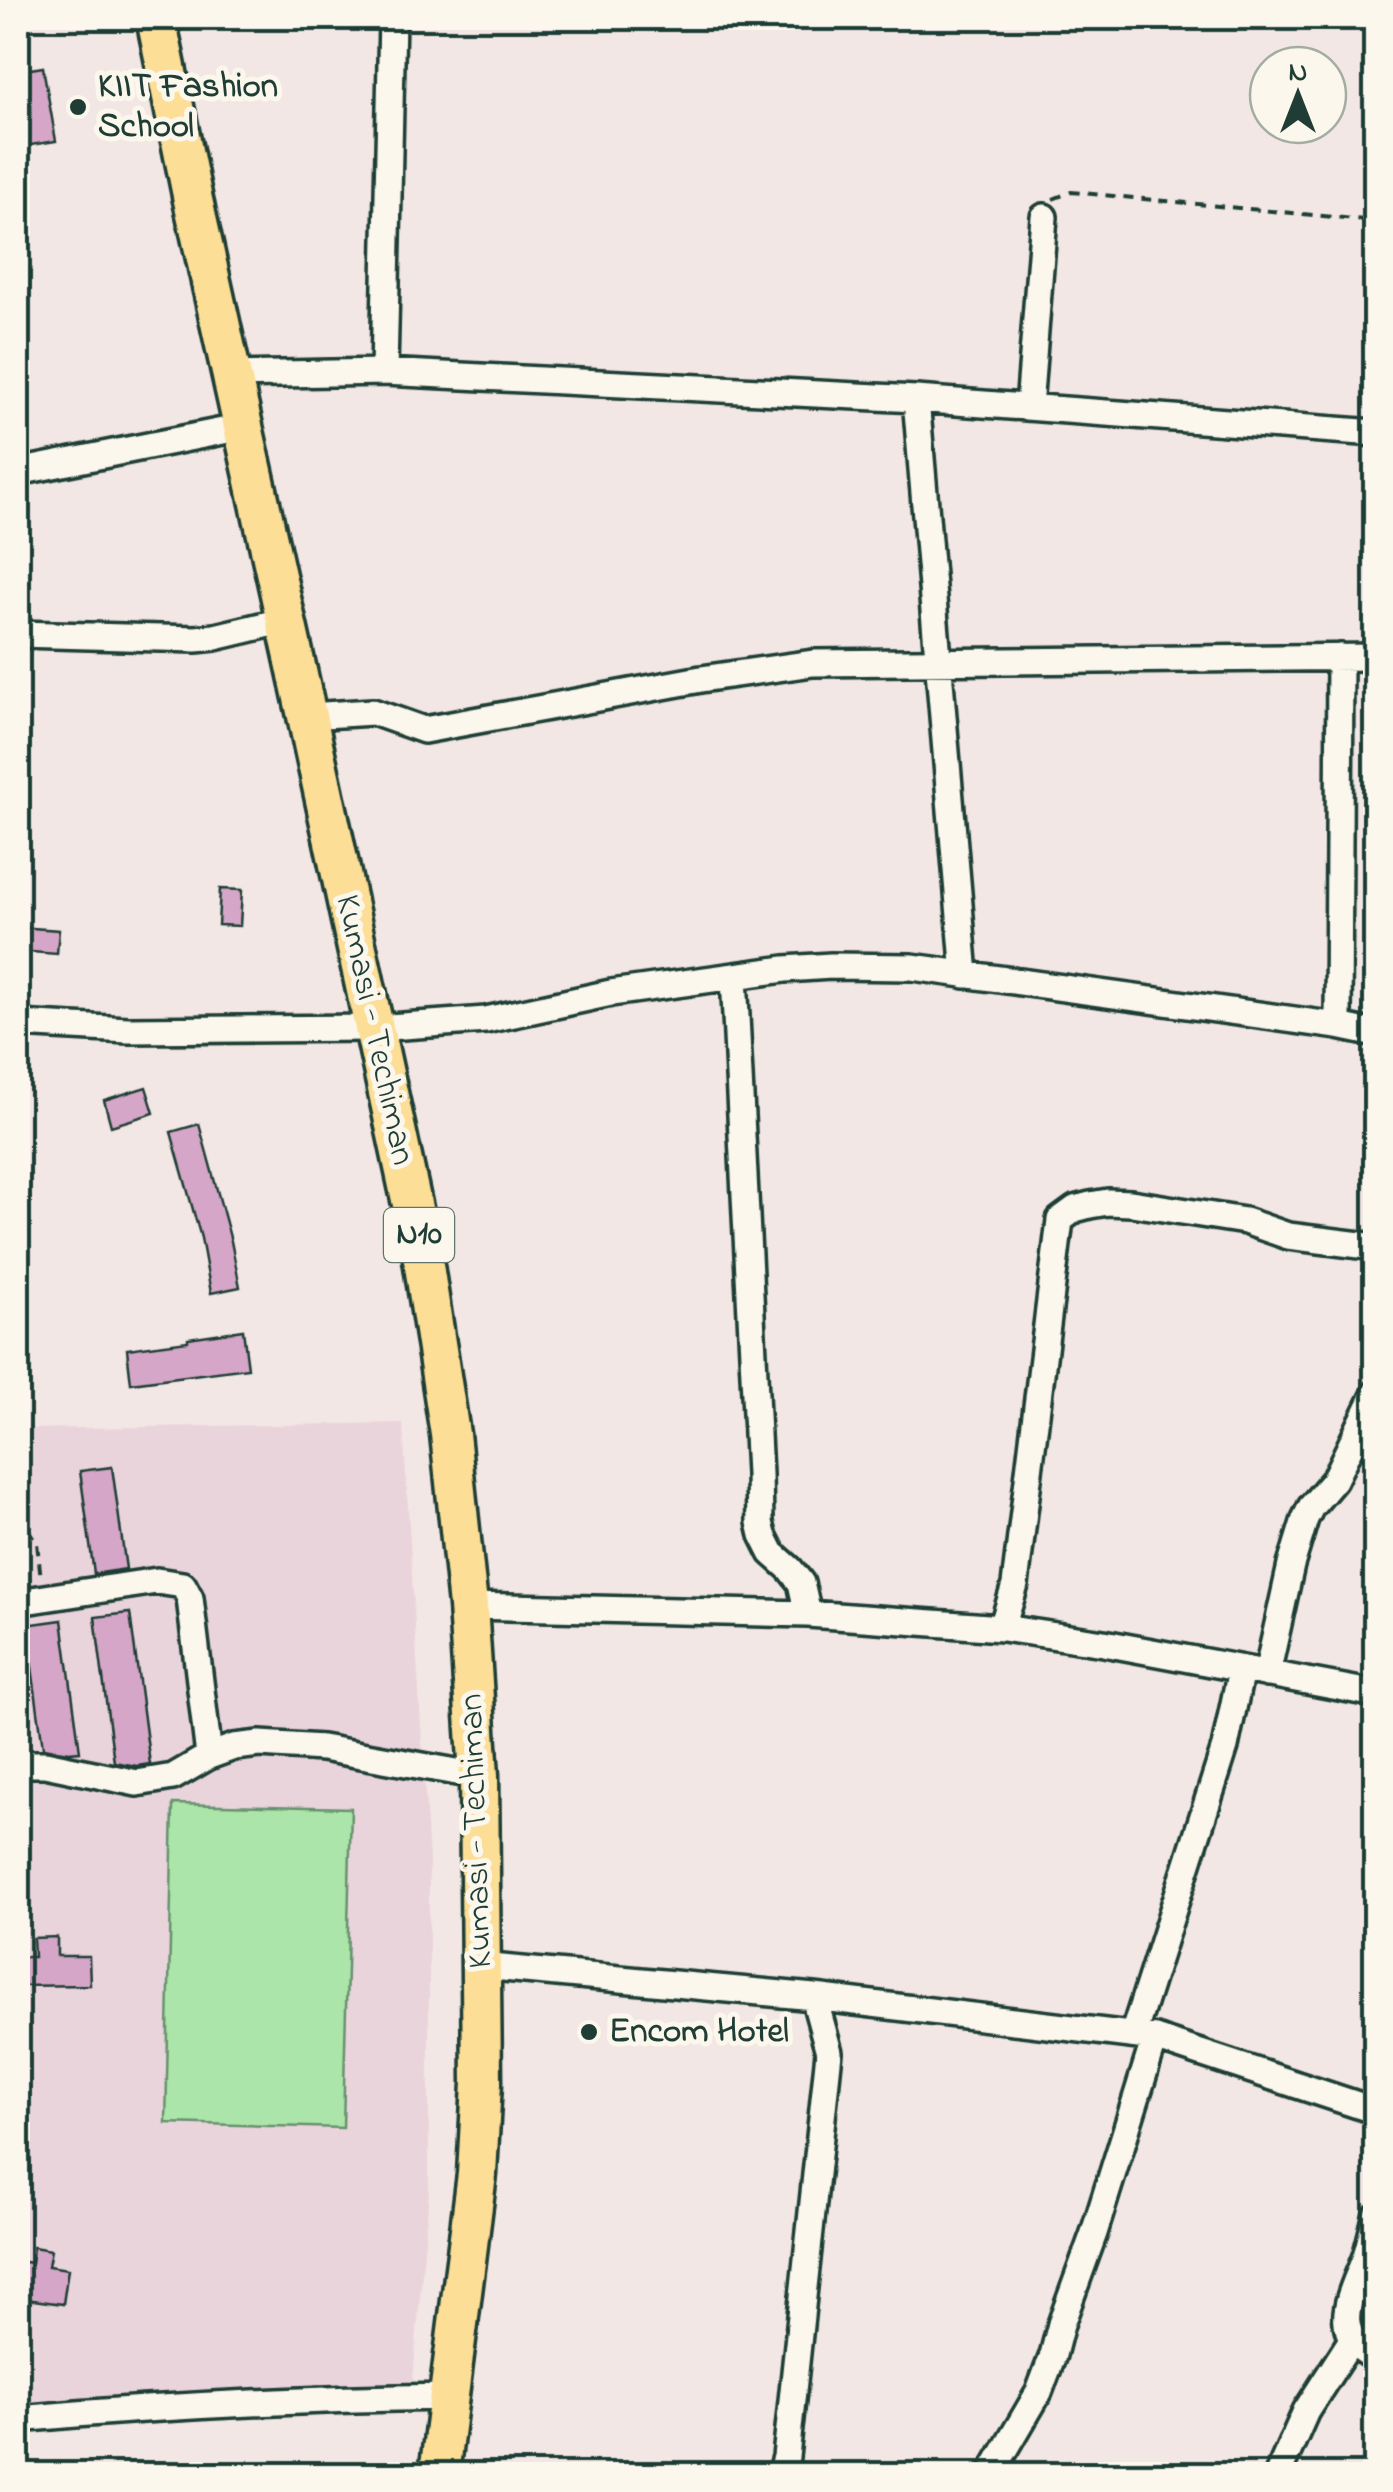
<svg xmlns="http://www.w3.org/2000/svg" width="1393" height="2492" viewBox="0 0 1393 2492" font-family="'Indie Flower',sans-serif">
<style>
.built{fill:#ead4dc}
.green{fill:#ace5a9;stroke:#66916e;stroke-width:2.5}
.building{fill:#d5a6c7;stroke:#1f3d34;stroke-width:2.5}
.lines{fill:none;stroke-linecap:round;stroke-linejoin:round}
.minor-casing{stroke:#1f3d34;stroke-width:32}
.highway-casing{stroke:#1f3d34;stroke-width:45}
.path{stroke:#1f3d34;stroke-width:4;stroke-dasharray:10 8;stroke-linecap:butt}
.minor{stroke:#fbf7ec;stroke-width:25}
.highway{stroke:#fdde96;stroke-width:38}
.poi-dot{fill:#1f3d34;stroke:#fbf7ec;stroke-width:4}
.labels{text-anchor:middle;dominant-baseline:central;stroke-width:10;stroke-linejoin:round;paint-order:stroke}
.shield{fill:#fbf7ec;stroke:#61756b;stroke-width:2.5}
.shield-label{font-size:32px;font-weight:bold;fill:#1f3d34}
.poi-label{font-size:35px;font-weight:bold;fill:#1f3d34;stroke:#fbf7ec;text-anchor:start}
.street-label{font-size:35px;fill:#1f3d34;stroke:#fbf7ec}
</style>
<rect width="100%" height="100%" fill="#f3e7e5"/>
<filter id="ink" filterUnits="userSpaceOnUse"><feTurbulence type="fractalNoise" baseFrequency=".01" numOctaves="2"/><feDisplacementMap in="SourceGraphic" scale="20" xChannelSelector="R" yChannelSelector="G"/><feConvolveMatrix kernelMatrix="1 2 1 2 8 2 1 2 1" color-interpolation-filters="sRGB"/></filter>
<g filter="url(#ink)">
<path class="built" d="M403 1423 429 1859V2192L412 2391 18 2409V1429Z"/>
<path class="green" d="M173 1804 351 1808 343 2128 166 2123Z"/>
<path class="building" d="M43 67 56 141 18 147V71Z
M220 889 242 890 240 926 218 925Z
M18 927 59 930 57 954 18 951Z
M146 1087 154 1113 111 1126 104 1100Z
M199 1124 231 1241 240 1287 211 1293 201 1238 171 1132Z
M243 1330 248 1368 131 1383 127 1349 188 1341V1338Z
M112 1467 126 1569 94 1574 80 1471Z
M130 1613 150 1764 137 1766 114 1762 95 1617Z
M62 1620 80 1751 69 1752 43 1748 31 1660 18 1662V1626Z
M57 1937V1956H89L90 1985 18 1986V1957H34L33 1938Z
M33 2247 51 2250 48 2266 68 2269 63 2304 18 2298V2261L31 2263Z"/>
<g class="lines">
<defs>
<path id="minor" d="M384 372 392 18
M231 375 384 372 916 399 1376 433
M916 399 965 975
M1029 407 1044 217
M18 472 243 427
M18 634 196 639 215 637 286 620
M307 716 373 712 424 730 701 679 813 663 1376 657
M734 976 759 1474 760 1522 763 1535 772 1553 790 1569 801 1583 808 1614
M18 1024 128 1030 375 1028 486 1020 611 993 785 969 831 966 912 967 1338 1026 1376 1034
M1338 1026 1340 657
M18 1602 157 1581 183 1585 190 1598 209 1756
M468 1606 808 1614 1002 1628 1104 1643 1376 1694
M1002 1628 1015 1585 1060 1220 1075 1209 1090 1205 1108 1202 1131 1203 1245 1221 1288 1236 1376 1247
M1267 1674 1291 1565 1305 1519 1311 1507 1334 1480 1376 1393
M18 1764H45L137 1783 173 1777 209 1756 234 1747 260 1744 322 1748 479 1776
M481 1966 814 1997 1155 2038 1376 2111
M1133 2035 1225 1747 1241 1670
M1376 2217C1373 2230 1370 2243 1366 2256 1352 2294 1326 2333 1376 2358
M18 2419C162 2406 305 2399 450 2397
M781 2474 786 2457 829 2052 814 1997
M991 2474 1039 2392 1053 2355 1061 2324 1094 2233 1155 2038
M1278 2474 1306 2411 1351 2341"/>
<path id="highway" d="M156 18 193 200 307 716 421 1246 450 1434 468 1606 479 1776 482 2083 477 2174 439 2474"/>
</defs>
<use href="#minor" class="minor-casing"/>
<use href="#highway" class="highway-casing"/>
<path class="path" d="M1053 199 1071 192 1376 221
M18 1514 37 1543 41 1579"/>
<use href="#minor" class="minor"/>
<use href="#highway" class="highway"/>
</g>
</g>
<g class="poi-dot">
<circle cx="78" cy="107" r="10"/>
<circle cx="589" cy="2032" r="10"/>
</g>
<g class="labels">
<rect class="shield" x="384" y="1208" width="70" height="54" rx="8"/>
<g class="shield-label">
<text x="419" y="1235">N10</text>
</g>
<g class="poi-label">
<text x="98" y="87">KIIT Fashion<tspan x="98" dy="40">School</tspan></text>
<text x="609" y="2032">Encom Hotel</text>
</g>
<g class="street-label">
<text transform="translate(374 1030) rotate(78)">Kumasi - Techiman</text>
<text transform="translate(477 1831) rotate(-92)">Kumasi - Techiman</text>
</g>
</g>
<rect width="1393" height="2492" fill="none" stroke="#fbf7ec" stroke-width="60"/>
<rect x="30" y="30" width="1333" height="2432" fill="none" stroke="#1f3d34" stroke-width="4" filter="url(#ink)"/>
<g transform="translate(1298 95)"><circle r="48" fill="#fbf7ec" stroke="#a3ada2" stroke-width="2.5"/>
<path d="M0-8L18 38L0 25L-18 38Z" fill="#1f3d34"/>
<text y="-15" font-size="28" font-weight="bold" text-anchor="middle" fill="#1f3d34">N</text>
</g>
</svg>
